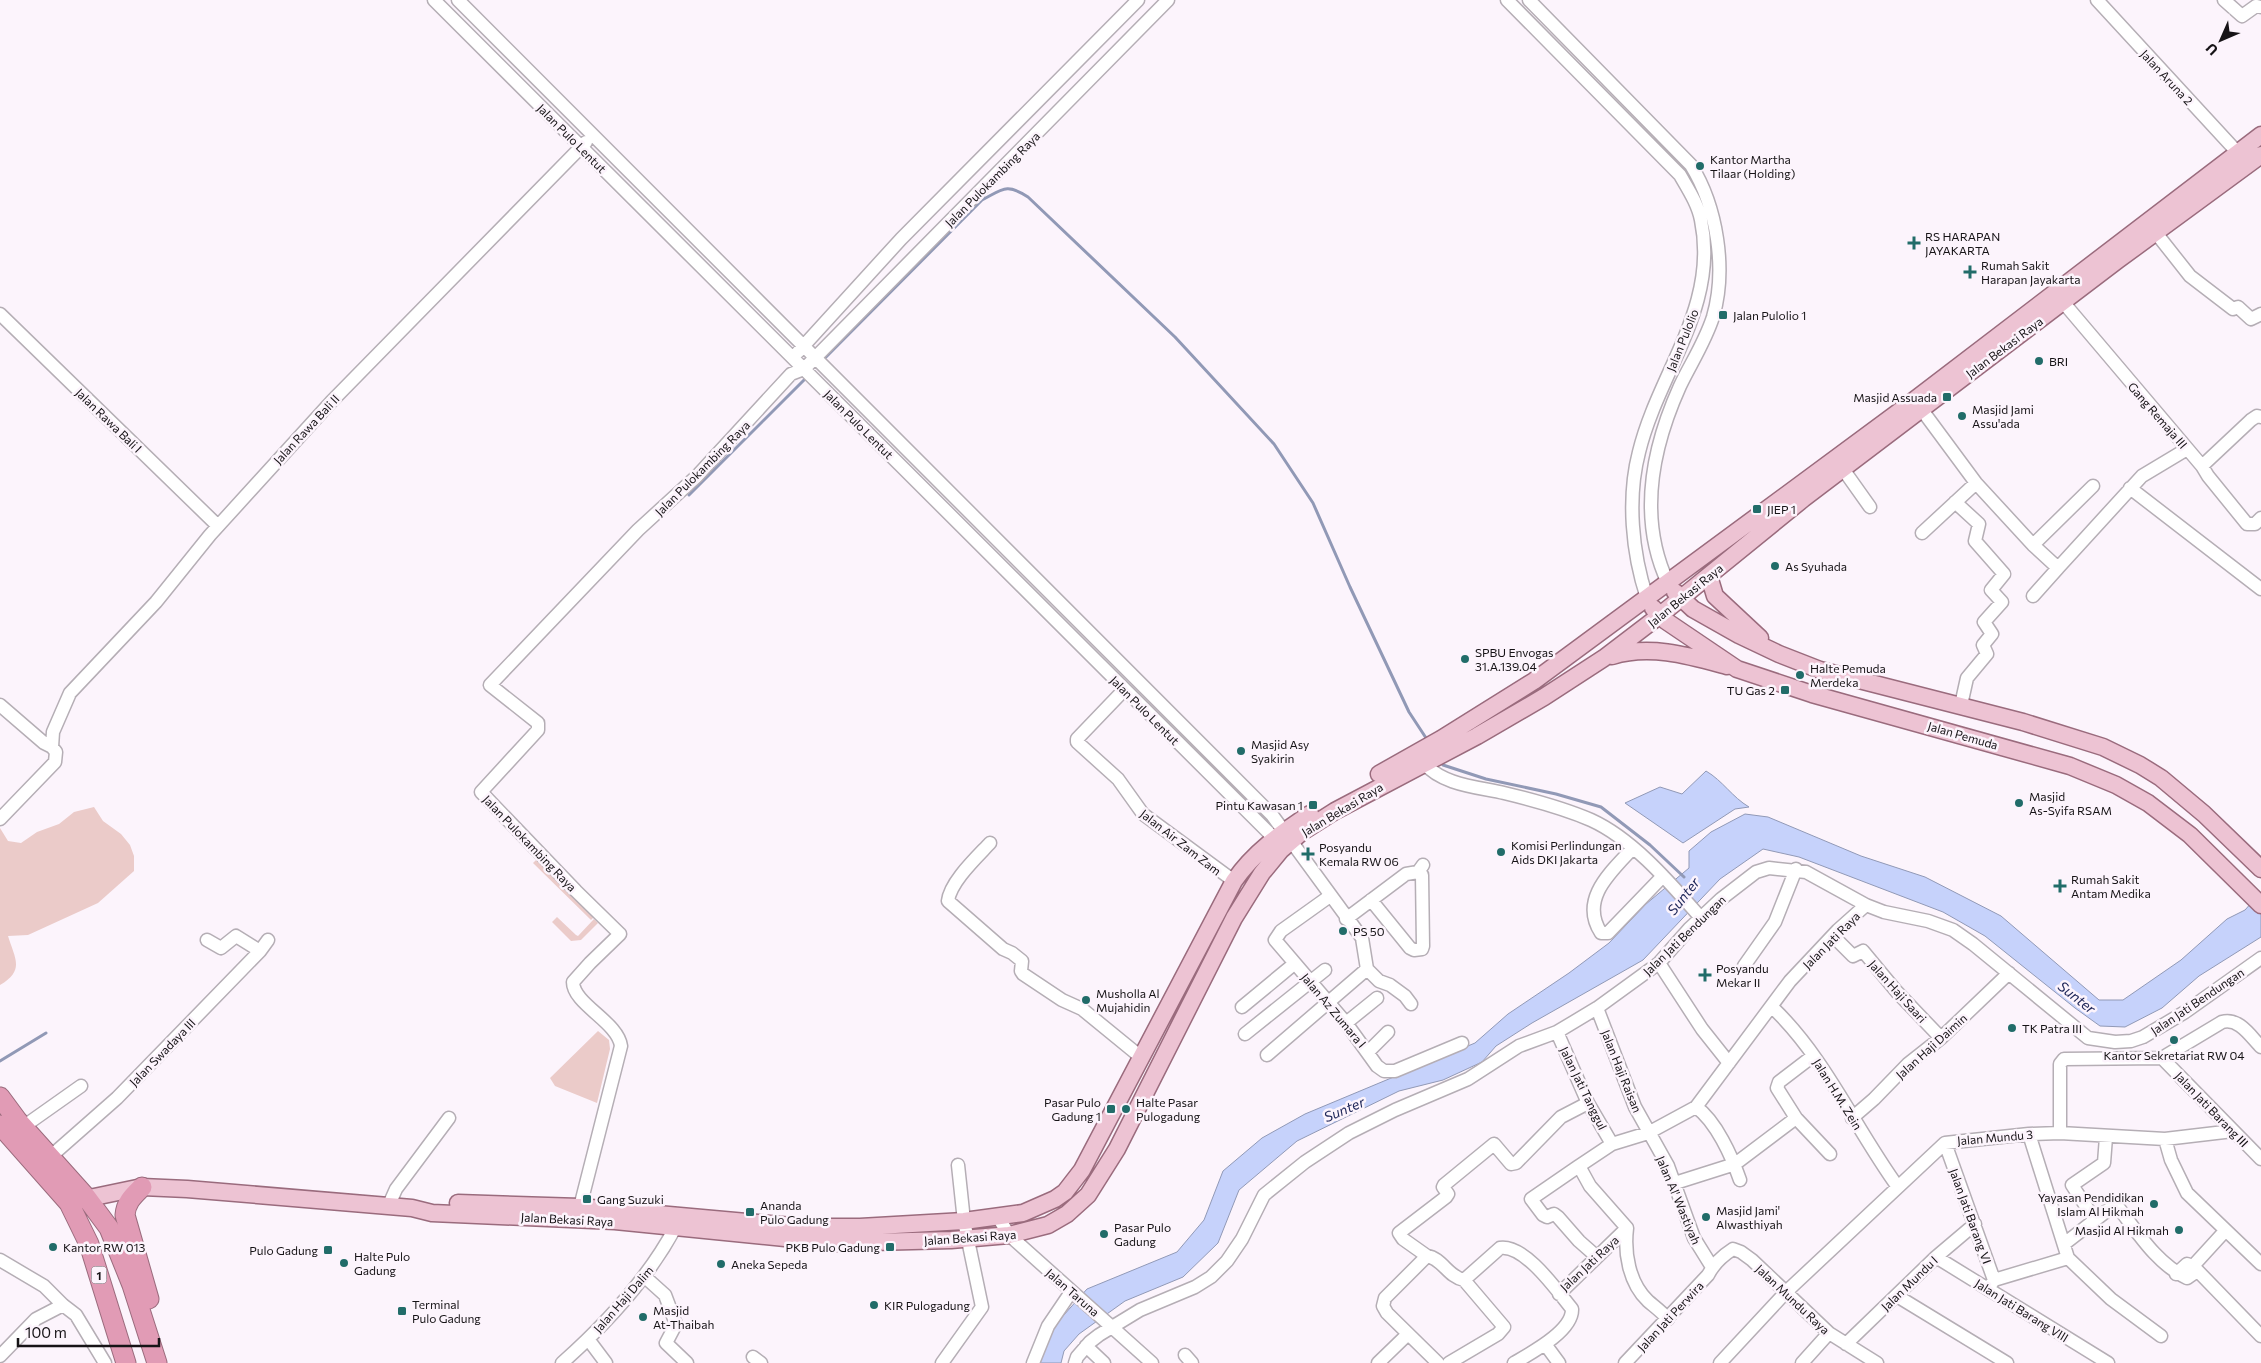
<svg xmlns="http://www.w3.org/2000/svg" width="2261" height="1363" viewBox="0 0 2261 1363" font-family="Commissioner,sans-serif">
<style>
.green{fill:#ebcbc9}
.water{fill:#c6d2fb;stroke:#9199b6}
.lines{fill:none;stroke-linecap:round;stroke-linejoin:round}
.stream{stroke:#9199b6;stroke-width:3}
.minor-casing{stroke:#b5aeb5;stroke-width:15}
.major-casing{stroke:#9a6b7d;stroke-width:19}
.highway-casing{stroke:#9a6b7d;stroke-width:21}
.minor{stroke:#fff;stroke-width:12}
.major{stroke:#edc3d3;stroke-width:16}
.highway{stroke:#e19bb5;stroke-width:19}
.poi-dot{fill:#216c69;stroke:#fcf4fc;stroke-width:2}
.labels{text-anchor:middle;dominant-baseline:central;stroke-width:5;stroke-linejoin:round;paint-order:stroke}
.shield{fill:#fcf4fc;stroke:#5b565b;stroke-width:1}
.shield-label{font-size:11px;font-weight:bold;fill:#161316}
.street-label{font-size:12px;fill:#161316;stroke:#fcf4fc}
.poi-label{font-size:12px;fill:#161316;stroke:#fcf4fc;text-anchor:start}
.water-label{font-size:14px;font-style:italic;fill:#20285a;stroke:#fcf4fc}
</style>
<rect width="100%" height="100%" fill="#fcf4fc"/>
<path class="green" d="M94 807 103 821 121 834 130 845 134 856V871L98 903 28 935 8 936C15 959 25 970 0 985V828L8 841 21 843 37 832 59 824 74 812Z
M537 859 595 916 591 920 533 863Z
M557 917 576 935 578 936 594 919 598 923 581 940 571 941 552 922Z
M598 1031 609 1040 610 1049 597 1103 555 1086 550 1078Z"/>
<path class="water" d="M1706 771C1723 781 1732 797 1749 807L1735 809 1683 843 1625 803 1660 787 1682 794Z
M1745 814 1768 817 1861 856 1925 877 2001 916 2099 1000H2123L2181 960 2227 919 2245 910 2261 892V937L2199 976 2162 1008 2125 1027 2100 1026 2075 1008 1985 936 1943 912 1799 857 1763 849 1720 879 1643 960 1532 1023 1496 1046 1482 1062 1443 1080 1399 1091 1297 1141 1239 1190 1218 1243 1183 1277 1125 1301 1079 1334 1064 1351 1061 1363H1038L1055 1325 1087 1289 1177 1252 1204 1220 1223 1171 1262 1138 1305 1114 1475 1043 1508 1014 1569 973 1609 943 1646 904 1689 868V851L1711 832Z"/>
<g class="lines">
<path class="stream" d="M823 360 982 200C1003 189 1007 183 1028 197L1175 337 1274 444 1313 503 1350 587 1409 712 1428 741
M689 495 807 377
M1441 761 1443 765 1486 779 1556 794 1601 807 1650 845 1684 877
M0 1061 46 1033"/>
<defs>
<path id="minor" d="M434 0 1280 844
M458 0 1272 815 1362 938 1367 969 1379 981 1390 985 1405 996 1411 1004
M1507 0 1680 175C1688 189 1698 204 1701 220 1719 307 1658 373 1639 452 1627 498 1632 553 1647 598
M1529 0 1691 165C1717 207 1727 269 1713 317 1705 342 1691 363 1680 386 1652 448 1638 519 1668 583
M2097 0 2238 153
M2224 0 2242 16 2256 6 2261 7
M2156 233 2190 276 2233 309 2238 307 2251 319 2261 314
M2063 302 2202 466 2208 476 2247 524H2255L2261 518
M0 314 218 526
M798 352 901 239 1138 0
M1922 410 1976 483 2033 545 2058 568 2142 476 2187 449
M2202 466 2251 420 2257 416 2261 417
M1843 469 1870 507
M2130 488 2261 589
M1955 502 1979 524 1975 541 2004 574 1991 590 2002 602 1984 622 1992 634 1983 645 1987 654 1967 678 1961 705
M1922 533 1976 483
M2033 545 2093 486
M2033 596 2058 568
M1124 690 1077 739V742L1118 779 1143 814 1234 881
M0 705 44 743 52 747
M52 747 53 732 70 693 156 602 210 535 331 402 586 142
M1424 763C1442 785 1478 787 1504 793 1533 800 1563 808 1591 820 1633 839 1671 884 1701 918
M0 819 55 762 56 752 52 747
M990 843C977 857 950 882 948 901L1003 949 1012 953 1022 961 1021 971 1023 974 1062 1000 1082 1009 1142 1058
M1633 848C1611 872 1579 899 1601 933H1608L1663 876
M1330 896 1281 931 1275 940 1346 1023 1377 1066 1384 1071H1395L1462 1043
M1371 900 1410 948 1414 950 1422 949 1423 946 1422 875 1418 872
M1346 919 1406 874 1418 872 1423 865
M1833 936 1853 956 1863 951 1897 992 1941 1038
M207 940 221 948 236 936 260 951
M1659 963 1702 1029 1729 1063
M1744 966 1775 922 1796 869
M1242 1007 1294 964
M1772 1007C1825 1057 1855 1128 1898 1187
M1597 1008 1635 1107 1668 1166 1694 1238 1712 1267
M1346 1023 1377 998
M1557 1032 1588 1103 1612 1144
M1245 1034 1325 970
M1368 1052 1388 1032
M1267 1055 1367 969
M2162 1058 2261 1159
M1696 1107C1716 1121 1732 1157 1740 1180
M1796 1118 1830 1154
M1852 1118 1874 1099 1908 1064 1941 1038 2009 973
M23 1127 81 1086
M2060 1133V1064L2064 1059 2162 1058 2222 1022C2239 1017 2251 1037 2261 1047
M2029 1134 2068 1258 2111 1299 2161 1336
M2165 1139 2171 1160 2187 1193 2261 1264
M1945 1143 1994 1280 1988 1289
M50 1157 117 1098 260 951 268 940
M1579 1166 1531 1199 1543 1215 1547 1217 1554 1214 1558 1217 1579 1241 1596 1256
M1675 1183 1735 1164 1796 1118 1777 1088 1779 1082 1813 1056
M388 1207 396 1189 449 1118
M580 1207 621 1046C618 1022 573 1004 573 982L590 963 620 934 576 891 481 792 538 730V723L490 685 638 530 697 476 791 374 804 369 1168 0
M998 1217 1009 1235 1152 1363
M2095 1220 2072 1185 2104 1163 2106 1137
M1627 1228C1624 1253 1629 1283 1648 1301 1655 1307 1662 1312 1668 1319
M2064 1244 2108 1210 2113 1207H2118C2138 1233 2157 1264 2187 1278L2197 1271
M1427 1256 1403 1239 1399 1233 1446 1197 1448 1194 1443 1187 1444 1185 1494 1144 1511 1164 1516 1163 1561 1117 1588 1103
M1936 1257 2108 1363
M0 1260 44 1286 63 1305 76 1315 105 1363
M2193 1266 2225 1231
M2176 1274 2187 1264 2193 1266 2261 1336
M645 1277 665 1295 676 1324 666 1343 687 1363
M1994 1280 2068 1258
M1559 1294 1627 1228 1590 1186 1579 1166 1612 1144 1648 1133 1696 1107 1790 981 1838 930 1866 905
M1897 1296 2007 1363
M588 1339 606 1363
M1545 1344 1559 1363
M1846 1344 1936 1257 1975 1224
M1086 1346 1104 1363
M1185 1355 1192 1363
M0 1356 36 1319 63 1305
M753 1357 761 1363
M562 1363C606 1324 647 1280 675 1228
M942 1363 982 1307 964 1221 958 1165
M1033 1363 1048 1326 1071 1292
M1075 1363 1077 1357 1090 1342 1099 1335 1140 1310 1195 1287 1211 1277 1227 1261 1242 1239 1264 1195 1305 1162 1349 1133 1395 1110 1468 1079 1519 1046 1557 1032 1597 1008 1659 963 1689 929 1721 899 1756 872 1769 868 1806 872 1866 905 1884 912 1928 921 1953 930 1973 944 2088 1038 2115 1042 2131 1041 2143 1037 2185 1012 2261 958
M1378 1363 1408 1334
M1438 1363 1387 1313 1383 1306 1385 1298 1427 1256C1442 1258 1448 1277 1464 1280L1500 1248C1525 1244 1558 1292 1572 1309 1573 1331 1531 1353 1514 1363
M1449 1363 1498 1334 1504 1327 1464 1280
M1625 1363 1708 1275C1714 1263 1722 1256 1733 1249L1741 1252 1752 1260 1829 1333 1877 1363
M1720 1363 1786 1292 1945 1143 2029 1134 2060 1133 2165 1139 2233 1131
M1802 1363 1829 1333"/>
<path id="major" d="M1709 576 1715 596 1760 638
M1675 592 1693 609 1739 635 1779 654 1820 670 2023 722 2103 747 2140 765 2161 778 2204 814 2261 869
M1653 608 1666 621 1737 669 1812 694 2070 766 2116 785 2148 803 2190 835 2261 905
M1612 656C1650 644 1690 656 1727 666
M1379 774 1441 739 1534 681 1908 405 2261 135
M75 1201 142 1187 187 1189 412 1208 432 1213 615 1221 834 1243 951 1240 1009 1235 1048 1225 1067 1214 1088 1195 1117 1149 1234 918 1262 873 1281 850 1302 832 1335 811 1477 736 1544 697 1604 658 1659 616 1803 499 2118 260 2261 155
M458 1203 580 1207 803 1227H860L964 1221 1023 1213 1055 1199 1065 1192 1082 1170 1234 881C1254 852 1280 834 1310 814"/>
<path id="highway" d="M0 1097 17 1120 86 1197 109 1228 132 1285 157 1363
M0 1125 69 1203 89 1244 126 1363
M142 1187C133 1196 126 1202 125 1215L149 1299"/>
</defs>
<use href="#minor" class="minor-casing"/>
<use href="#major" class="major-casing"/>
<use href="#highway" class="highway-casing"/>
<use href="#minor" class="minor"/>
<use href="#major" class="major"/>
<use href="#highway" class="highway"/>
</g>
<g class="poi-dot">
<circle cx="1700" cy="166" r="5"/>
<path d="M1911.5 235.5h5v5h5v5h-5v5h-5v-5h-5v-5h5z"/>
<path d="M1967.5 264.5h5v5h5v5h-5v5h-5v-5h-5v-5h5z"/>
<rect x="1718" y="310" width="10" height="10" rx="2.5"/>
<circle cx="2039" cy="361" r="5"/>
<rect x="1942" y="392" width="10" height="10" rx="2.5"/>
<circle cx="1962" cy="416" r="5"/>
<rect x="1752" y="504" width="10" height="10" rx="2.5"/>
<circle cx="1775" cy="566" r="5"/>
<circle cx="1465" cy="659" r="5"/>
<circle cx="1800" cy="675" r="5"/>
<rect x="1780" y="685" width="10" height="10" rx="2.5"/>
<circle cx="1241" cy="751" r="5"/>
<circle cx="2019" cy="803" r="5"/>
<rect x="1308" y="800" width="10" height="10" rx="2.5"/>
<circle cx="1501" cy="852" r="5"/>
<path d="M1305.5 846.5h5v5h5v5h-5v5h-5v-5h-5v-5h5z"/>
<path d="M2057.5 878.5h5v5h5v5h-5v5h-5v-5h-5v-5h5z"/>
<circle cx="1343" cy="931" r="5"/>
<path d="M1702.5 967.5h5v5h5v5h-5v5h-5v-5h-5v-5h5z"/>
<circle cx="1086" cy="1000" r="5"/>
<circle cx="2012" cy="1028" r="5"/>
<circle cx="2174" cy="1040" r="5"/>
<rect x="1106" y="1104" width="10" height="10" rx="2.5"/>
<circle cx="1126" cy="1109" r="5"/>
<rect x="582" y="1194" width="10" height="10" rx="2.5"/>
<circle cx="2154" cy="1204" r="5"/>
<rect x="745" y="1207" width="10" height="10" rx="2.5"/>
<circle cx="1706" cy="1217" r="5"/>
<circle cx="2179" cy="1230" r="5"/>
<circle cx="1104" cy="1234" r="5"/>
<circle cx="53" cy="1247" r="5"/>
<rect x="885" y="1242" width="10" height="10" rx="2.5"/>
<rect x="323" y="1245" width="10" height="10" rx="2.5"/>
<circle cx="344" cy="1263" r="5"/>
<circle cx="721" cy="1264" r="5"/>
<circle cx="874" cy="1305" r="5"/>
<rect x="397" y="1306" width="10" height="10" rx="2.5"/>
<circle cx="643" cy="1317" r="5"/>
</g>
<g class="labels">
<rect class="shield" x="91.5" y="1266.5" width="15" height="17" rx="4"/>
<g class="shield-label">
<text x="99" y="1275">1</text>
</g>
<g class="street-label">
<text transform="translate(2167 77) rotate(47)">Jalan Aruna 2</text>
<text transform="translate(572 138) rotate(45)">Jalan Pulo Lentut</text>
<text transform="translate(992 179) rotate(-45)">Jalan Pulokambing Raya</text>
<text transform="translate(1682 340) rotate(-68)">Jalan Pulolio</text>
<text transform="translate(2004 347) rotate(-37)">Jalan Bekasi Raya</text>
<text transform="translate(2158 415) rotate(49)">Gang Remaja III</text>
<text transform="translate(109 420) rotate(44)">Jalan Rawa Bali I</text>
<text transform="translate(859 424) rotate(45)">Jalan Pulo Lentut</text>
<text transform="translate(306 429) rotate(-47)">Jalan Rawa Bali II</text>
<text transform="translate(702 468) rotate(-45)">Jalan Pulokambing Raya</text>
<text transform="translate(1685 595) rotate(-39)">Jalan Bekasi Raya</text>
<text transform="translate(1145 710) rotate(45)">Jalan Pulo Lentut</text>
<text transform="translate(1963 735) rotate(16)">Jalan Pemuda</text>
<text transform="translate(1342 809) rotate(-31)">Jalan Bekasi Raya</text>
<text transform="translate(1181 842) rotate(38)">Jalan Air Zam Zam</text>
<text transform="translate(530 843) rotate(46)">Jalan Pulokambing Raya</text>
<text transform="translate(1684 935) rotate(-44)">Jalan Jati Bendungan</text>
<text transform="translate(1831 940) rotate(-45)">Jalan Jati Raya</text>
<text transform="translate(1898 991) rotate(48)">Jalan Haji Saari</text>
<text transform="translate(2197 1001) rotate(-34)">Jalan Jati Bendungan</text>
<text transform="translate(1334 1010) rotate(50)">Jalan Az Zumara I</text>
<text transform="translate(1931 1046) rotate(-42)">Jalan Haji Daimin</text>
<text transform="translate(162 1052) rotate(-46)">Jalan Swadaya III</text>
<text transform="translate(1622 1071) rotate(68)">Jalan Haji Raisan</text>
<text transform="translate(1584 1088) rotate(64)">Jalan Jati Tanggul</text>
<text transform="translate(1838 1094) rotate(58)">Jalan H.M. Zein</text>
<text transform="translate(2212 1109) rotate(46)">Jalan Jati Barang III</text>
<text transform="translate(1995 1137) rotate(-5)">Jalan Mundu 3</text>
<text transform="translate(1679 1200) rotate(67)">Jalan Al' Wastiyah</text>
<text transform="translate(1971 1216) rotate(70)">Jalan Jati Barang VI</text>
<text transform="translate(567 1219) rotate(3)">Jalan Bekasi Raya</text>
<text transform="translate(970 1237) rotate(-4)">Jalan Bekasi Raya</text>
<text transform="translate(1589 1263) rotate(-43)">Jalan Jati Raya</text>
<text transform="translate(1909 1283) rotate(-44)">Jalan Mundu I</text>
<text transform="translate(1073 1292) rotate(41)">Jalan Taruna</text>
<text transform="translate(623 1299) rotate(-49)">Jalan Haji Dalim</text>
<text transform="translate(1793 1299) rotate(43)">Jalan Mundu Raya</text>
<text transform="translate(2022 1310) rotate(32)">Jalan Jati Barang VIII</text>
<text transform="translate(1670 1316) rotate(-47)">Jalan Jati Perwira</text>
</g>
<g class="poi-label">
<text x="1710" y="159">Kantor Martha<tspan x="1710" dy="14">Tilaar (Holding)</tspan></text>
<text x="1925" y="236">RS HARAPAN<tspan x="1925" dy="14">JAYAKARTA</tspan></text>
<text x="1981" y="265">Rumah Sakit<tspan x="1981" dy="14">Harapan Jayakarta</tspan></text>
<text x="1733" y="315">Jalan Pulolio 1</text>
<text x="2049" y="361">BRI</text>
<text x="1937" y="397" text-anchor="end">Masjid Assuada</text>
<text x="1972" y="409">Masjid Jami<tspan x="1972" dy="14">Assu'ada</tspan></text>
<text x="1767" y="509">JIEP 1</text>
<text x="1785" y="566">As Syuhada</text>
<text x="1475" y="652">SPBU Envogas<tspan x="1475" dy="14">31.A.139.04</tspan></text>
<text x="1810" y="668">Halte Pemuda<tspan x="1810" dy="14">Merdeka</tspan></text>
<text x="1775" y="690" text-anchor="end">TU Gas 2</text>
<text x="1251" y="744">Masjid Asy<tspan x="1251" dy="14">Syakirin</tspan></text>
<text x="2029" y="796">Masjid<tspan x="2029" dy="14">As-Syifa RSAM</tspan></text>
<text x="1303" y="805" text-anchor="end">Pintu Kawasan 1</text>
<text x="1511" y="845">Komisi Perlindungan<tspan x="1511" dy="14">Aids DKI Jakarta</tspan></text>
<text x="1319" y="847">Posyandu<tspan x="1319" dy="14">Kemala RW 06</tspan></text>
<text x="2071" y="879">Rumah Sakit<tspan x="2071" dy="14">Antam Medika</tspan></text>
<text x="1353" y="931">PS 50</text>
<text x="1716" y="968">Posyandu<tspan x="1716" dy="14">Mekar II</tspan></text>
<text x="1096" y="993">Musholla Al<tspan x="1096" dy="14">Mujahidin</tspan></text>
<text x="2022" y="1028">TK Patra III</text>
<text x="2174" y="1055" text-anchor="middle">Kantor Sekretariat RW 04</text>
<text x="1101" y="1102" text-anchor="end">Pasar Pulo<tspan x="1101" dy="14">Gadung 1</tspan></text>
<text x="1136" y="1102">Halte Pasar<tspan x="1136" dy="14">Pulogadung</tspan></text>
<text x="2144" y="1197" text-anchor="end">Yayasan Pendidikan<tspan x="2144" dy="14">Islam Al Hikmah</tspan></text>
<text x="597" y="1199">Gang Suzuki</text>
<text x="760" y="1205">Ananda<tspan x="760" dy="14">Pulo Gadung</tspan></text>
<text x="1716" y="1210">Masjid Jami'<tspan x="1716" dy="14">Alwasthiyah</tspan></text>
<text x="1114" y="1227">Pasar Pulo<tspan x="1114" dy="14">Gadung</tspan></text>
<text x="2169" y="1230" text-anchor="end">Masjid Al Hikmah</text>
<text x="63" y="1247">Kantor RW 013</text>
<text x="880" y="1247" text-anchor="end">PKB Pulo Gadung</text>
<text x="318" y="1250" text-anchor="end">Pulo Gadung</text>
<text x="354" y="1256">Halte Pulo<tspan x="354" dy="14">Gadung</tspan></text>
<text x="731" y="1264">Aneka Sepeda</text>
<text x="412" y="1304">Terminal<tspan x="412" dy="14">Pulo Gadung</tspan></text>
<text x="884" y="1305">KIR Pulogadung</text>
<text x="653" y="1310">Masjid<tspan x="653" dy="14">At-Thaibah</tspan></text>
</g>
<g class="water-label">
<text transform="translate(1683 896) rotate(-52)">Sunter</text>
<text transform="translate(2077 997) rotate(38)">Sunter</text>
<text transform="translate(1344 1109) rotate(-23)">Sunter</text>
</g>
</g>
<g transform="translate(2221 40) rotate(225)" stroke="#fcf4fc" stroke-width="4" paint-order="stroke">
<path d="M0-4L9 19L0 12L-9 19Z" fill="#161316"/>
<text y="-8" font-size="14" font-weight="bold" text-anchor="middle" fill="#161316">U</text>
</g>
<path d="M18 1338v8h141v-8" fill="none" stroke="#161316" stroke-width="2.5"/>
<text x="25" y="1338" font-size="15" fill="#161316" stroke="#fcf4fc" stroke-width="4" paint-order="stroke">100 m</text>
</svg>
